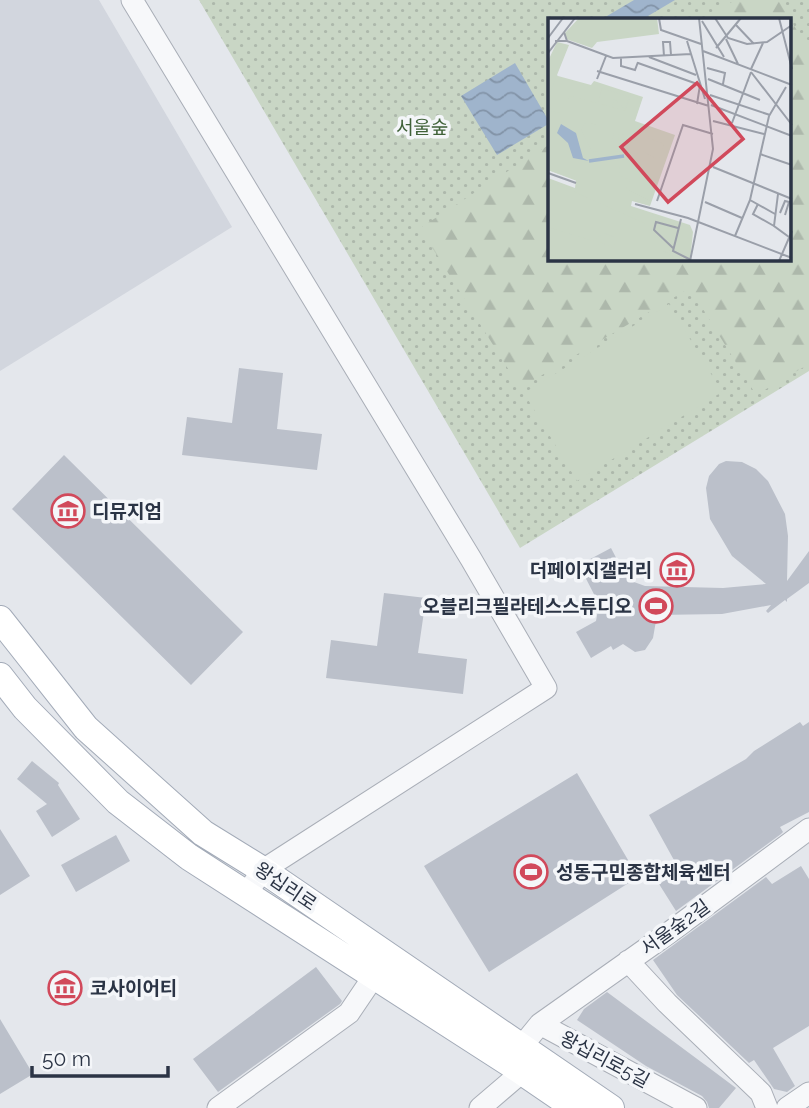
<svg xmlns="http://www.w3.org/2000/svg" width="809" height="1108" viewBox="0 0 809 1108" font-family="Raleway,'Noto Sans KR',sans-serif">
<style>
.built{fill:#d2d6de}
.grass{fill:url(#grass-dots);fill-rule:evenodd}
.forest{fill:url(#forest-firs)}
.pitch{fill:#c9d6c5}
.water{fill:url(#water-waves)}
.building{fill:#bbc0ca}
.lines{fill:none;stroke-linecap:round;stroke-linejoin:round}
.minor-casing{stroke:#a9aeb7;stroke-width:23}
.major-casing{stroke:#a3abb8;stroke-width:28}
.minor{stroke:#f7f8fa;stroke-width:21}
.major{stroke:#fff;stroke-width:26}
.labels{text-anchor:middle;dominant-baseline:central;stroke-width:7;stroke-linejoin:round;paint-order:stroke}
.park-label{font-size:19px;fill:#3f6138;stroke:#f4f6f9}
.poi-label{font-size:19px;font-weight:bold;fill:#2b3445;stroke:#f4f6f9;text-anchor:start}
.street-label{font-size:19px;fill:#2b3445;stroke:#f4f6f9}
.inset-river{fill:none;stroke:#9fb4cc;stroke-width:3.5}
.inset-road{fill:none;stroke:#9a9fa9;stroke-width:2}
.view{fill:#d1495b;fill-opacity:0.15;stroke:#d1495b;stroke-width:3.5}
.inset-edge{fill:none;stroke:#2b3445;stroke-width:3.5}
</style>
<defs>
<pattern id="grass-dots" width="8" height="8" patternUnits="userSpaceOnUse" patternTransform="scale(1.75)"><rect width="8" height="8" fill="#c9d6c5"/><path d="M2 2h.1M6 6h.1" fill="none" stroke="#adb8ab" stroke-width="1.8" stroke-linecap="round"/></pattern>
<pattern id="forest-firs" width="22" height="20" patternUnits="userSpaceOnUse" patternTransform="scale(1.75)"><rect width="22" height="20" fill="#c9d6c5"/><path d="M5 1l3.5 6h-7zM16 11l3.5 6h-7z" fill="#adb8ab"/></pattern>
<pattern id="water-waves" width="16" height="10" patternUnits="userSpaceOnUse" patternTransform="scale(1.75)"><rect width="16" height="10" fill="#9fb4cc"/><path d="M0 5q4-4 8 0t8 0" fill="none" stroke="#8293a7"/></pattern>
</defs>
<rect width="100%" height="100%" fill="#e4e7ec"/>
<path class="built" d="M0 0H99L232 227 0 371Z"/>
<path class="grass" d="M199 0H809V371L520 548ZM550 19H790V259H550Z"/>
<path class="forest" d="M735 0H779L809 51V364L756 395 690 288 520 388 420 228 550 144V259H790V19H705Z"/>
<path class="pitch" d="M669 304 722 392 577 481 524 393Z"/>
<path class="water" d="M634 0H675L643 19H602Z
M515 63 550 123 497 155 461 96Z"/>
<path class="building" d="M239 368 283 373 277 429 322 434 317 470 182 455 187 417 232 423Z
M64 455 243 632 191 685 12 509Z
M726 461 742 462 756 469 768 481 785 514 788 536 787 581 809 551V583L787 599V602L785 600 768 613 766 611 771 605 722 614 657 615 653 638 645 650 635 652 623 644 613 650 611 646 591 658 576 632 596 621 599 604 579 565 611 548 624 573 634 582 645 586 723 588 766 584 732 556 710 519 706 488 709 476 719 464Z
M384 593 426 598 418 653 467 659 463 694 326 678 331 640 377 646Z
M800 722 803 726 809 722V812L780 827 783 832 781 834 676 911 659 884 680 871 649 815 746 759 754 751Z
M32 761 59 783 58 785 80 819 52 837 36 811 47 804 17 779Z
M577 773 638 877 489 972 424 866Z
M0 829 30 876 0 895Z
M116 835 130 861 76 892 61 865Z
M801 866 809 879V1026L773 1048 795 1086 787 1092 774 1089 754 1060 749 1063 677 995 653 960 766 877 772 884Z
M316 967 342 1001 340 1004 218 1092 193 1059Z
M607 992 716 1073 736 1088 719 1108H709L707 1102 702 1096 646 1066 577 1020 584 1009Z
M0 1019 33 1074 0 1094Z"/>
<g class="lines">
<defs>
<path id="minor" d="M132 0 471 559 546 688 263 870 246 894
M628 961 667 1003 761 1093 767 1108
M540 1024 696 1108
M522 1046 540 1024 670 932 809 829
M218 1108 349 1013 374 976
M480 1108 522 1072
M787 1108 809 1093"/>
<path id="major" d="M0 619 86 728 203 833 263 870 611 1108
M0 676 25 708 118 802 189 857 509 1063 575 1108"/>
</defs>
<use href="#minor" class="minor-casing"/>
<use href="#major" class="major-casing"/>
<use href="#minor" class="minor"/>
<use href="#major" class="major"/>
</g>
<defs>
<symbol id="museum-ring" viewBox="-11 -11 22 22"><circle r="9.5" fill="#f4f6f9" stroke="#d1495b" stroke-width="1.5"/><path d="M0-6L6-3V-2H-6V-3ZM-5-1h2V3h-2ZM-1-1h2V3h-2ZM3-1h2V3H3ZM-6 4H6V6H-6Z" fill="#d1495b"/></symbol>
<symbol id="stadium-ring" viewBox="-11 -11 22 22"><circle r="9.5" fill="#f4f6f9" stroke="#d1495b" stroke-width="1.5"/><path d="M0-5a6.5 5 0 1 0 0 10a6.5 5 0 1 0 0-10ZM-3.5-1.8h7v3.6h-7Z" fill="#d1495b"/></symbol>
</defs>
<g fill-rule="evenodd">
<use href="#museum-ring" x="49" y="492" width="38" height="38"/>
<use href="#museum-ring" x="658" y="551" width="38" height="38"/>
<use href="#stadium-ring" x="637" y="587" width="38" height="38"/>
<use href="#stadium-ring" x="512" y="853" width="38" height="38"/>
<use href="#museum-ring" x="46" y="969" width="38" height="38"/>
</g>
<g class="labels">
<g class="park-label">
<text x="422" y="127">서울숲</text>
</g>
<g class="poi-label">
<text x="92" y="511">디뮤지엄</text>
<text x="652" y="570" text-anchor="end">더페이지갤러리</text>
<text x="632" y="606" text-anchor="end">오블리크필라테스스튜디오</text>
<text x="556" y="872">성동구민종합체육센터</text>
<text x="90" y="988">코사이어티</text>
</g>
<g class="street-label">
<text transform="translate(286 886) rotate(34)">왕십리로</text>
<text transform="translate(675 927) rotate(-36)">서울숲2길</text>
<text transform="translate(605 1059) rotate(28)">왕십리로5길</text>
</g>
</g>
<g transform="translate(548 18)">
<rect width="243" height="243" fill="#e4e7ec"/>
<path d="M31 0H109L111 16 49 24 44 30 18 21 17 15ZM0 49 10 58 43 67 46 63 95 79 87 103 127 117 102 188 84 183 83 188 142 207 145 214 142 243H0V160L27 170 28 162 0 152Z" fill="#c9d6c5"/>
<path d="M9 24 21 27 1 77 3 93 11 95 22 78 77 93 83 77 93 80 85 103 103 110 100 120 116 126 111 142 92 132 90 136 74 133 80 117 70 116 71 128 63 124 66 115 54 107 37 105 33 112 44 133 73 134 71 157 82 162 78 171 102 183 100 187 83 182 81 188 111 199 103 211 128 240 114 232V224L98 206 0 162 28 171 29 163 0 152V43ZM71 208H75L65 230 52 224 47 233 54 243 15 242 0 234V209L45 223 56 215 66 219Z" fill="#c9d6c5"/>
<path d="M54 70 81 79 77 91 66 81 64 89 50 84Z" fill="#c9d6c5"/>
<path d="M13 106 28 115 35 140 41 143 25 140 20 125 9 115Z" fill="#9fb4cc"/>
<path class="inset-river" d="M41 143 76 138"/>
<path class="inset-road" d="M111 0 113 12 153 26M167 0 180 20 199 26 219 24 244 7M231 0 244 51M154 3 176 39M188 7 206 26M0 20 15 0M178 21 190 46M7 23H19L16 14M19 23 65 40 143 36M139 23 157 81M168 30 193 0M155 33 244 67M0 35 27 0M116 38 115 24H122L123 37M101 39 148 57M73 40V48L87 52 90 44M90 45 152 67 149 86M159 50 177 55 175 66M203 51 215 25M49 53 161 88M203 54 244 107M49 61 58 38M160 61 212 82M162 77 222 97M163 87 244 118M165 103 216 116M184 105 203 54M212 136 244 147M165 149 244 181M0 155 28 165M230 176 226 208 241 219M202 182 227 196M109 183 135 107 165 116M157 184 194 200M87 186 140 200 244 240M210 186 205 196 226 208M232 195 237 183 241 184 237 197M133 201 125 233 143 242M187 218 202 182 221 98 238 69M125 230 106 212 108 204 130 210M142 243 165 131 151 0M231 243 244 213"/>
<path class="view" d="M149 65 195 121 120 184 73 129Z"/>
<rect width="243" height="243" class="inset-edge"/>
</g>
<path d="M32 1066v10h136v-10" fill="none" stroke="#2b3445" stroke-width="3.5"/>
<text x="42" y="1066" font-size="21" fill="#2b3445" stroke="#f4f6f9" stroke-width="5" paint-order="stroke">50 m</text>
</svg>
